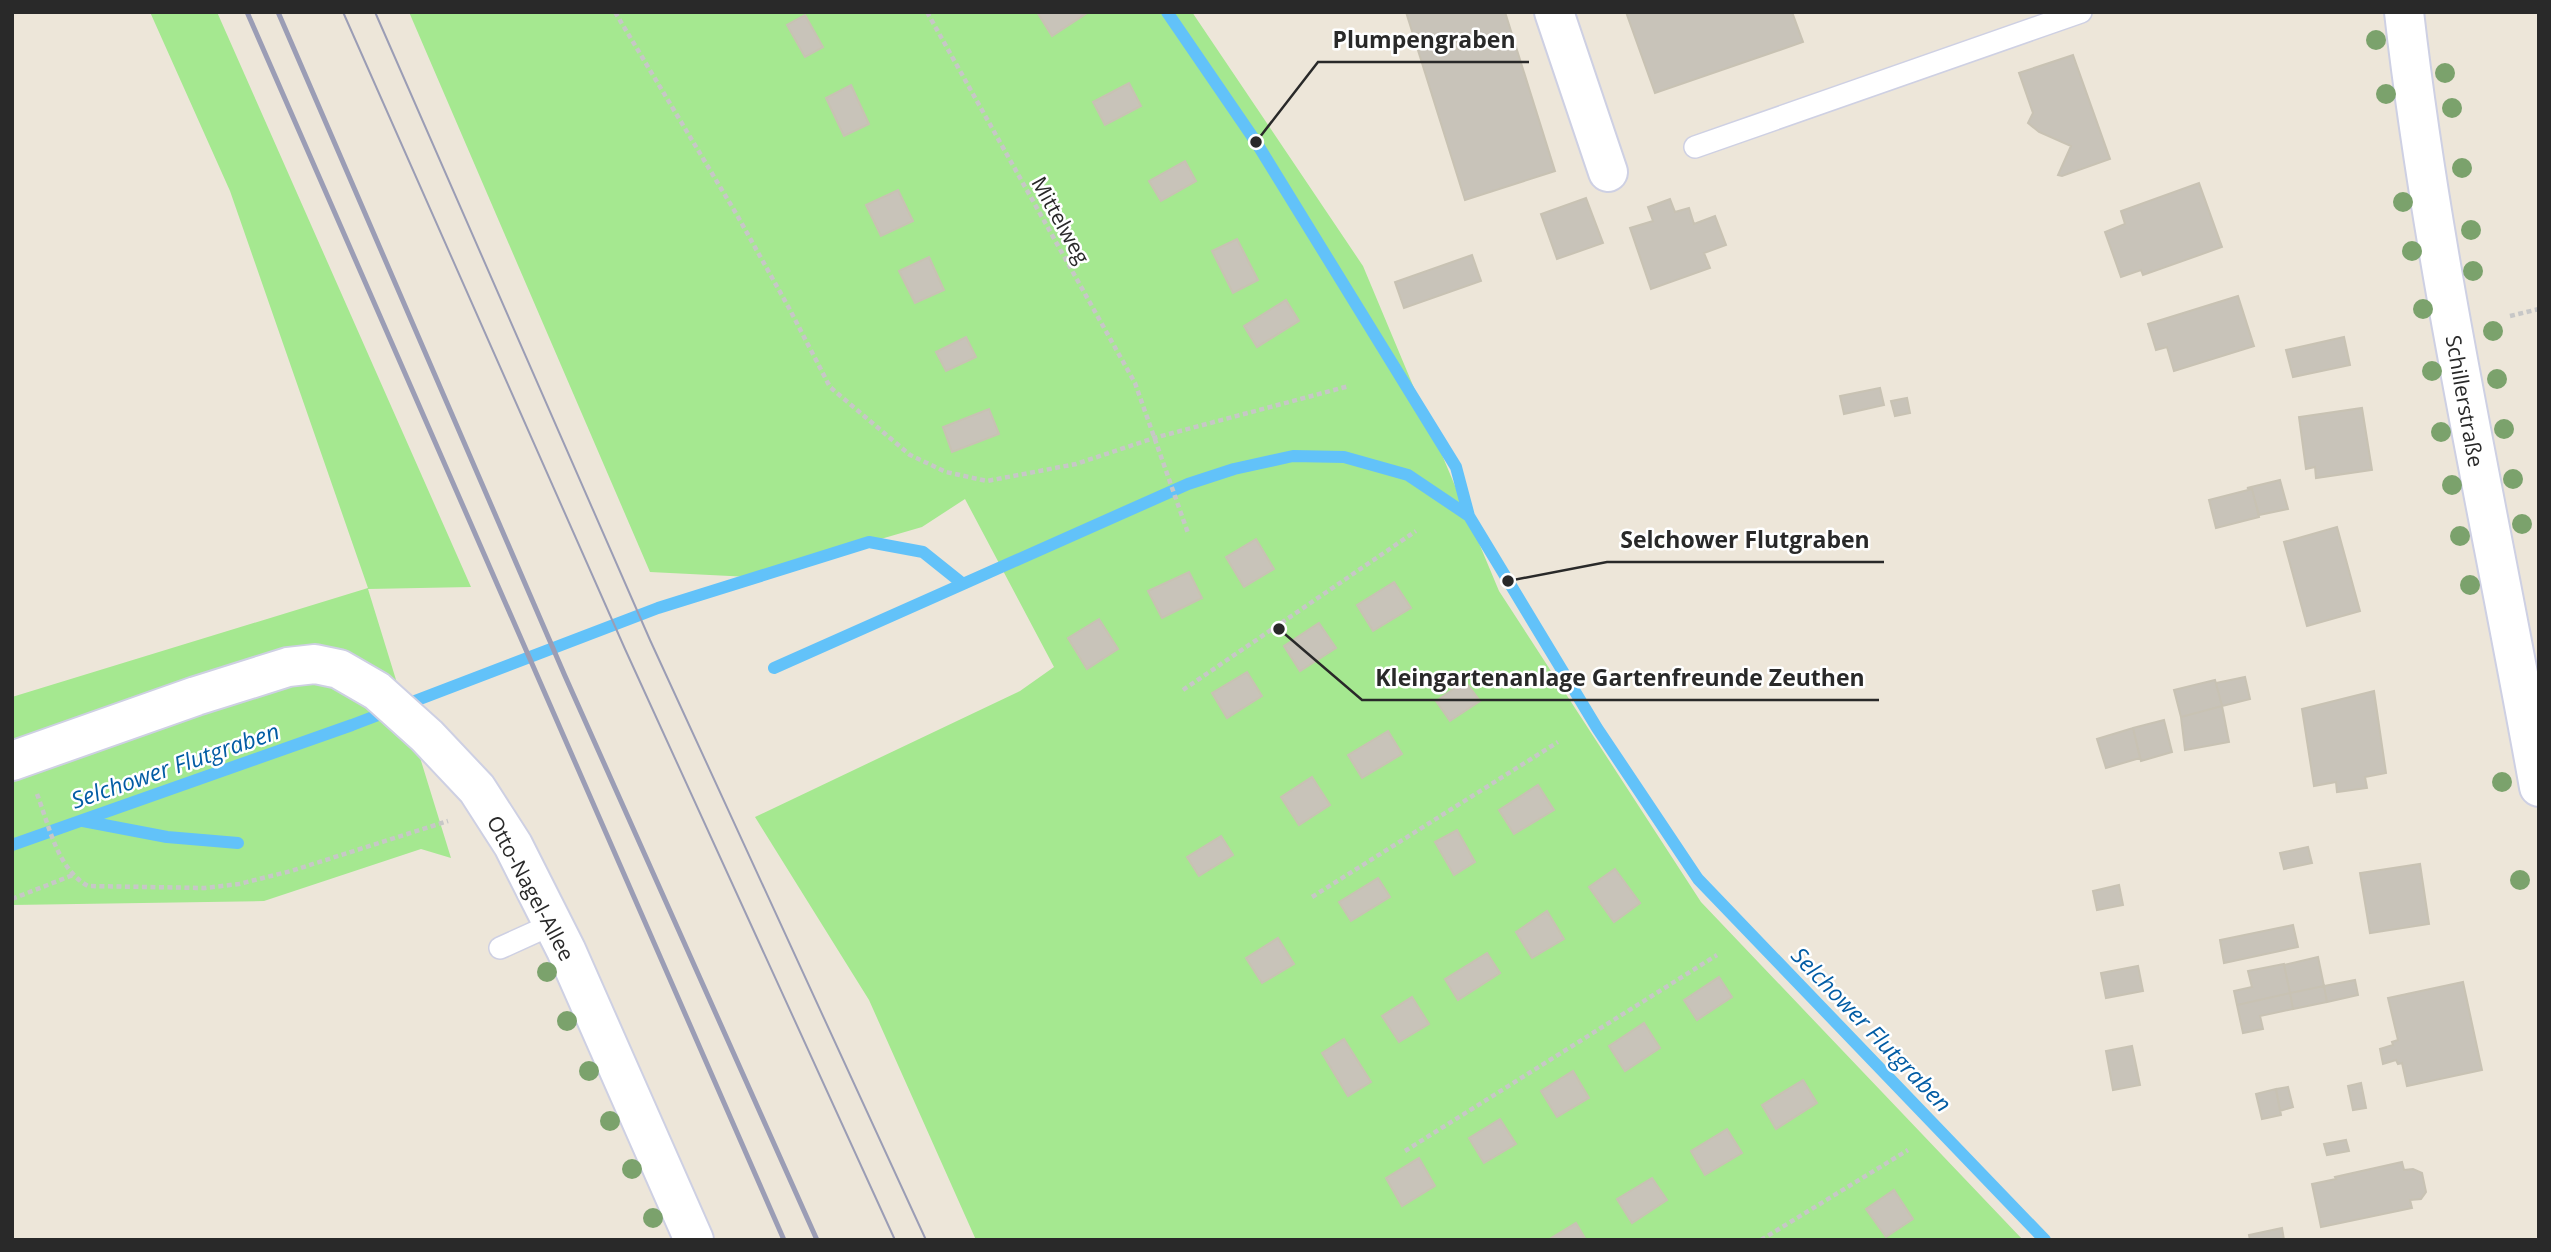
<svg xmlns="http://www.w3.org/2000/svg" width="2551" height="1252" viewBox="0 0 2551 1252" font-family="'Open Sans',sans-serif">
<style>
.green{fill:#a5e890}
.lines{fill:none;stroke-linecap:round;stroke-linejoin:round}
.stream{stroke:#62c2f9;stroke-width:12}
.building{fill:#c8c3b9;stroke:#c8c2b3;stroke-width:2}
.service-casing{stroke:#ced0e3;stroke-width:24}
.minor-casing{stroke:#ced0e3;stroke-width:42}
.tertiary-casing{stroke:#ced0e3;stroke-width:42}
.path{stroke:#c7c7c7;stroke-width:4.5;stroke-dasharray:5 3.5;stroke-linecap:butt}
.service{stroke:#fff;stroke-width:21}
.minor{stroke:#fff;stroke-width:38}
.tertiary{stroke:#fff;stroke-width:38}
.tram{stroke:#9b9db5;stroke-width:2}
.rail{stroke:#9b9db5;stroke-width:5}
.tree{fill:#7ba26c}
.labels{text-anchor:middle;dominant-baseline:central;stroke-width:5;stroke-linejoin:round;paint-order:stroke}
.street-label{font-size:21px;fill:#292929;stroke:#fff}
.water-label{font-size:23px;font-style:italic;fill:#025ca4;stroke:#fff}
.leader{fill:none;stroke:#292929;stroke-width:2.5}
.callout-dot{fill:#292929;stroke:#fff;stroke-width:2.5}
.callout-label{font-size:23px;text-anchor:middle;font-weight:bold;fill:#292929;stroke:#fff;stroke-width:5;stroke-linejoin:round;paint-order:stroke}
</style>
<rect width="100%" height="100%" fill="#ede6d9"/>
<path class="green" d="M150 12H217L471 587 368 589 451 858 421 849 264 901 12 905V697L368 588 230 191Z
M409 12H1192L1363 266 1499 591 1701 902 2023 1240H976L869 1000 755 817 1020 691 1054 667 965 499 922 527 750 577 650 572Z"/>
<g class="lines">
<path class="stream" d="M1167 12 1256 142 1456 467 1469 516
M774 668 963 584
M83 821 167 837 238 843
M12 845 352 725 658 608 869 542 923 552 963 584 1188 484 1234 469 1293 456 1344 457 1408 475 1469 516 1597 728 1698 879 2045 1240"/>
</g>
<path class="building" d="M1037 12H1086L1087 13 1052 36Z
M1406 12H1505L1555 171 1465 200Z
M1626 12H1792L1803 42 1655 93Z
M805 15 823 47 805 57 787 25Z
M2073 55 2110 159 2062 176 2058 175 2071 146 2039 132 2028 123 2033 113 2019 73Z
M1129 83 1141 106 1105 125 1093 102Z
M851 85 869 124 844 136 826 98Z
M1185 161 1196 181 1161 201 1149 181Z
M2199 183 2222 247 2143 275 2141 270 2121 277 2105 232 2125 224 2121 211Z
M898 190 913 221 881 236 866 205Z
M1586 198 1603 243 1557 259 1541 214Z
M1670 199 1675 212 1689 208 1694 224 1715 216 1726 245 1704 253 1710 268 1651 289 1630 228 1653 221 1648 207Z
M1237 239 1258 280 1233 293 1212 251Z
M1472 255 1481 281 1404 308 1395 282Z
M929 257 944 290 915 303 899 271Z
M2238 296 2254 346 2174 371 2167 347 2156 350 2148 324Z
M1286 300 1299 321 1257 347 1244 326Z
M966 337 976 357 946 371 936 352Z
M2344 337 2350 365 2293 377 2286 350Z
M1880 388 1884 405 1844 414 1840 396Z
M1907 398 1910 413 1895 416 1891 401Z
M2362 408 2372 470 2316 478 2315 467 2306 469 2299 417Z
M989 409 999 434 952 452 943 427Z
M2280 480 2288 509 2259 515 2252 489 2247 488Z
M2252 489 2259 517 2216 528 2209 500Z
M2337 527 2360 611 2307 626 2284 542Z
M1256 539 1274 569 1244 587 1226 557Z
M1189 572 1202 598 1162 618 1148 591Z
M1394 582 1411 608 1373 631 1357 605Z
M1099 619 1118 649 1087 669 1068 638Z
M1319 623 1336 648 1300 671 1284 646Z
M1247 672 1262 696 1227 718 1212 693Z
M2245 677 2250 699 2222 706 2216 683Z
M2215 680 2222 706 2181 717 2174 690Z
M1465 681 1480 701 1450 721 1436 701Z
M2374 691 2386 773 2365 777 2367 788 2337 792 2336 782 2314 786 2302 709Z
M2222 706 2229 742 2185 750 2181 717Z
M2164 720 2172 752 2141 761 2133 728Z
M2133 728 2140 758 2106 768 2097 739Z
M1388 731 1402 754 1362 778 1348 755Z
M1312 777 1330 805 1299 825 1281 797Z
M1538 785 1554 810 1514 834 1499 810Z
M1457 830 1475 862 1454 875 1435 842Z
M1221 836 1233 855 1199 876 1187 857Z
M2308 847 2312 863 2284 869 2280 853Z
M2420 864 2429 924 2370 933 2360 873Z
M1615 869 1640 903 1614 922 1589 887Z
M1378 878 1390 897 1351 921 1339 902Z
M2119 885 2123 905 2097 910 2093 891Z
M1547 911 1564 939 1532 958 1516 932Z
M2293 925 2298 947 2224 963 2220 940Z
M1278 938 1294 964 1262 983 1246 958Z
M1487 953 1500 973 1458 1000 1445 979Z
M2318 957 2324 986 2290 993 2284 965Z
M2284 964 2290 993 2237 1005 2234 991 2252 987 2248 971Z
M2138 966 2143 991 2106 998 2101 973Z
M1719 977 1732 997 1697 1020 1684 1000Z
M2355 980 2358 995 2327 1002 2324 986Z
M2463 982 2482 1070 2407 1086 2402 1063 2398 1064 2396 1060 2383 1064 2380 1049 2393 1045 2392 1042 2398 1040 2388 998Z
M2324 986 2327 1002 2293 1009 2290 993Z
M2290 993 2293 1009 2260 1016 2263 1029 2243 1033 2237 1005Z
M1412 997 1429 1024 1399 1042 1382 1016Z
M1644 1023 1660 1048 1625 1071 1609 1046Z
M1344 1039 1371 1082 1348 1096 1322 1053Z
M2132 1046 2140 1085 2113 1090 2106 1051Z
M1573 1071 1589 1098 1557 1117 1541 1091Z
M1803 1080 1817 1103 1776 1129 1762 1105Z
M2361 1083 2366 1108 2353 1110 2348 1086Z
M2288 1087 2293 1107 2280 1111 2276 1089Z
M2276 1089 2281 1115 2262 1119 2256 1094Z
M1500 1119 1516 1144 1484 1163 1469 1138Z
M1727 1129 1742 1153 1705 1175 1691 1151Z
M2346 1140 2349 1151 2327 1155 2324 1144Z
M1419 1158 1435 1186 1402 1206 1386 1178Z
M2402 1162 2404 1170 2413 1169 2422 1173 2426 1192 2421 1199 2410 1200 2412 1208 2321 1227 2312 1184 2336 1179 2335 1177Z
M1652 1178 1667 1200 1632 1223 1617 1199Z
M1894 1190 1913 1219 1886 1237 1866 1209Z
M1576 1223 1586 1240H1548Z
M2282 1228 2284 1240H2250L2249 1235Z"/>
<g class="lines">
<defs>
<path id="service" d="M1695 147 2081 12
M500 948 553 924"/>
<path id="minor" d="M1554 12 1608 172
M12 761 196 696 288 667 315 664 339 669 377 691 427 736 477 789 513 845 566 950 694 1240"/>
<path id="tertiary" d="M2404 12C2434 273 2493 529 2539 787"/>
</defs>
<use href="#service" class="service-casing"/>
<use href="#minor" class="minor-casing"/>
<use href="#tertiary" class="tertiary-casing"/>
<path class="path" d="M615 12 737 215 789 308 830 387 910 455 946 472 987 481 1076 464 1154 438 1349 386
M927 12 1135 383 1188 533
M2510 316 2539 309
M1183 690 1416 531
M37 794C49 825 57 869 88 886L205 888 239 884 291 871 448 821
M1312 897 1558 742
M12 899 73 875
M1405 1151 1717 955
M1761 1240 1908 1150"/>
<use href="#service" class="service"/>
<use href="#minor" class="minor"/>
<use href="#tertiary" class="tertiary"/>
<path class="tram" d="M343 12 625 649 895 1240
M375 12 650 640 926 1240"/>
<path class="rail" d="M247 12 784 1240
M278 12 565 676 817 1240"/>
</g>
<g class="tree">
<circle cx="2376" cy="40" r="10"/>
<circle cx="2445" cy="73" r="10"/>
<circle cx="2386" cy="94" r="10"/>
<circle cx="2452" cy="108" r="10"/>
<circle cx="2462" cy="168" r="10"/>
<circle cx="2403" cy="202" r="10"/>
<circle cx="2471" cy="230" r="10"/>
<circle cx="2412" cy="251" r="10"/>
<circle cx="2473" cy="271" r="10"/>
<circle cx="2423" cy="309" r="10"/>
<circle cx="2493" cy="331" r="10"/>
<circle cx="2432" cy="371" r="10"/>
<circle cx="2497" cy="379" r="10"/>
<circle cx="2504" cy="429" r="10"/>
<circle cx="2441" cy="432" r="10"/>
<circle cx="2513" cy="479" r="10"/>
<circle cx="2452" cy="485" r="10"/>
<circle cx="2522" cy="524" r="10"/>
<circle cx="2460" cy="536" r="10"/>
<circle cx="2470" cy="585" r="10"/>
<circle cx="2502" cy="782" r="10"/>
<circle cx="2520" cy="880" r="10"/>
<circle cx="547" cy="972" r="10"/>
<circle cx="567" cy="1021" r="10"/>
<circle cx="589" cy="1071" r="10"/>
<circle cx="610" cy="1121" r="10"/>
<circle cx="632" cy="1169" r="10"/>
<circle cx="653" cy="1218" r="10"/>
</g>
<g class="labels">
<g class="street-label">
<text transform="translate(1061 220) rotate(61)">Mittelweg</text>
<text transform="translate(2465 401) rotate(80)">Schillerstraße</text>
<text transform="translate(531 888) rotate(62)">Otto-Nagel-Allee</text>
</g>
<g class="water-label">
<text transform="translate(175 765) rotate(-19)">Selchower Flutgraben</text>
<text transform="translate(1872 1029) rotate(46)">Selchower Flutgraben</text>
</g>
</g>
<path class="leader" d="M1256 142L1318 62H1529M1508 581L1607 562H1884M1279 629L1362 700H1879"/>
<g class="callout-dot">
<circle cx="1256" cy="142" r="7"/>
<circle cx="1508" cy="581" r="7"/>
<circle cx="1279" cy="629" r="7"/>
</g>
<g class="callout-label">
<text x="1424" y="48">Plumpengraben</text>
<text x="1745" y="548">Selchower Flutgraben</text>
<text x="1620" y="686">Kleingartenanlage Gartenfreunde Zeuthen</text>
</g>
<rect width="2551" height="1252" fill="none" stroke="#292929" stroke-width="28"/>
</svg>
